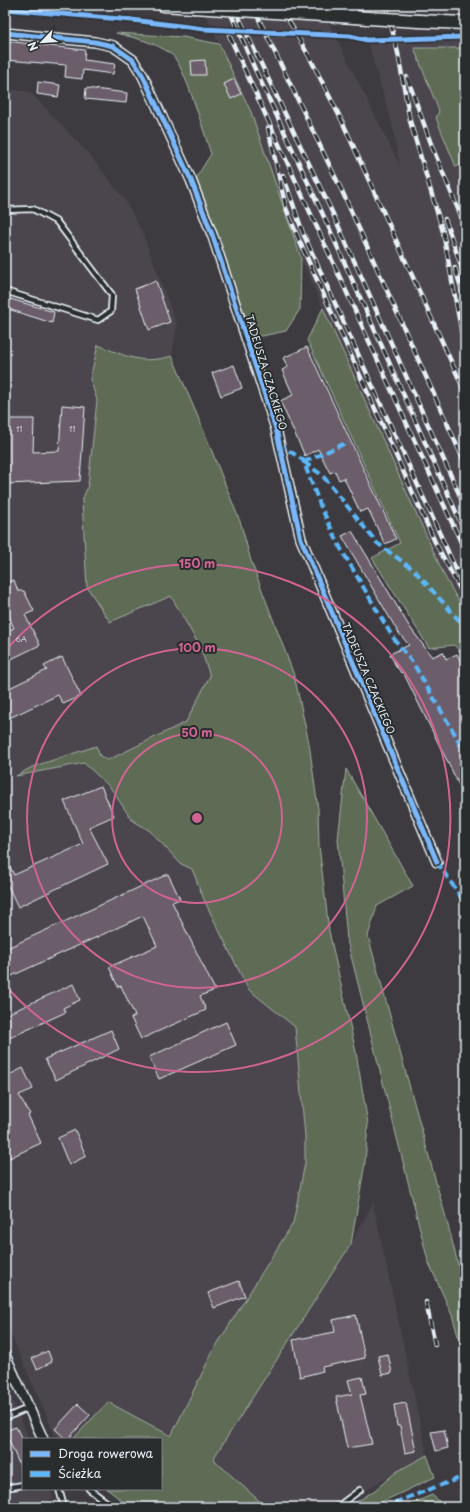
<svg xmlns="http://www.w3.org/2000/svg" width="470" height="1512" viewBox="0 0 470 1512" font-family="'Playpen Sans',sans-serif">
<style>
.built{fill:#4c454d}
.green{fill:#5e6c54;stroke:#a3aea6}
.building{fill:#6c5d6a;stroke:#e8f1f8}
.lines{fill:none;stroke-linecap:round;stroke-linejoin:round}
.lane-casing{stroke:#e8f1f8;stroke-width:8}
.street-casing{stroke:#e8f1f8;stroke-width:12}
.secondary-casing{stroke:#e8f1f8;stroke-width:15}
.path{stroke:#e8f1f8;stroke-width:2;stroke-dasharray:4 3;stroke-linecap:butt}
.lane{stroke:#2a2d2e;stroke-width:4.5}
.street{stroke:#2a2d2e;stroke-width:9}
.secondary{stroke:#2a2d2e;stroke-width:12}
.rail-casing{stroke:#e8f1f8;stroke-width:4.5}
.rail{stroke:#2a2d2e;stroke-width:3;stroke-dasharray:9;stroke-linecap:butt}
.secondary-bridge-casing{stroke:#e8f1f8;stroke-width:15;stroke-linecap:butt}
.path-bridge{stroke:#e8f1f8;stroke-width:2;stroke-dasharray:4 3;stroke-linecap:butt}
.secondary-bridge{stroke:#2a2d2e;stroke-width:12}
.quiet{stroke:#5cb8fa;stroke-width:4;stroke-dasharray:8 4;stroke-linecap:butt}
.cycleway-casing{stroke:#2a2d2e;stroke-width:8}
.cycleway{stroke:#7ab7fb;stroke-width:5}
.ring{fill:none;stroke:#cf6492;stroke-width:2}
.labels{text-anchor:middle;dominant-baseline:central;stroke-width:4;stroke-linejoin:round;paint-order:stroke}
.number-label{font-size:8px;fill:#c9ccd4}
.street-label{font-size:10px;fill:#e8f1f8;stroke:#2a2d2e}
.centre{fill:#cf6492;stroke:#2a2d2e;stroke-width:2}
.ring-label{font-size:12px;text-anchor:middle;font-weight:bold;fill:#cf6492;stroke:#2a2d2e;stroke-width:4;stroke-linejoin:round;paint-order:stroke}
</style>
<rect width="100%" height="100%" fill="#3e3b40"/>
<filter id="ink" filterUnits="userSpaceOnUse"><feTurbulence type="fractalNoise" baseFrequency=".025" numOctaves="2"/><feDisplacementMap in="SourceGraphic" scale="8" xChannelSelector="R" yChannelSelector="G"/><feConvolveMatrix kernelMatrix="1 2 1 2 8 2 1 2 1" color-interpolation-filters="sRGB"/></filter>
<g filter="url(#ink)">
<path class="built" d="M201 5H320L400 166 392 124 368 43 428 40H465V612L446 579 323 308 301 258 251 112Z
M5 89 30 92 89 154 125 200 142 232 177 325 172 356 162 359 135 360 98 346 90 379 97 400 88 485 82 501 98 603 111 622 171 596 200 647 210 676 186 722 108 760 100 756 96 746 18 775 84 763 110 787 132 820 150 831 181 864 192 869 205 902 248 989 295 1027 305 1136V1163L293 1223 213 1351 171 1436 109 1402 73 1439H61L55 1435 5 1321Z
M373 1203 427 1455 335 1507H266L213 1459 351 1244Z
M5 1383 29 1439H23V1489H49L53 1498 37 1507H5Z"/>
<path class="green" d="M116 33 183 37 219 44 251 112 301 258 300 309 286 331 262 336 252 335 196 178 211 154C205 136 184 63 171 54 155 42 135 38 116 33Z
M414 48H465V163L456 167 436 118 439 111Z
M323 308 446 579 465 612V657L454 645 429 648 372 558 400 543 307 340Z
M98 345C126 356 141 365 172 356L203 429 241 524 251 561 294 675 309 743 318 809 319 845 329 931 356 1052 368 1124 365 1163 351 1244 213 1459 266 1507H233L227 1502 217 1507H130L107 1489H161V1439H73L108 1402 171 1436 213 1351 293 1223 305 1163V1136L295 1027 248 989 205 902 192 869 181 864 150 831 132 820 110 787 84 763 16 776 32 767 96 746 100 756 108 760 186 722 210 676 200 647 171 596 110 622 87 587 82 501 88 485 97 400 90 379Z
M346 769 413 886 377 906 368 936 449 1229 465 1292V1360L452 1315 428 1261 347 940 338 839Z
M427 1455 435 1477 371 1507H349L375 1490 396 1472Z
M432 1495 439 1501 441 1507H404Z"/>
<path class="building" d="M5 41 85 50 84 60 115 64 113 74 83 70 82 79 65 77 66 65 5 60Z
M205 60 206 75H192L191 61Z
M234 79 241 94 231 99 224 84Z
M38 82 60 85 58 97 37 94Z
M86 88 127 93 126 103 85 99Z
M156 281 170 322 149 330 135 289Z
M7 298 54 312 52 323 5 308Z
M307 347 396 539 385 544 368 509 360 512 344 478 339 480 335 471 330 473 318 449 305 456 280 401 293 395 282 370 288 367 283 358Z
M234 365 242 388 221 396 212 373Z
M62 405 85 407 80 481 5 484V419H34L33 452 59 451Z
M352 531 409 626 432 657 443 652 446 659 457 654 465 671V797L403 672 401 673 398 668H397L390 654 409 645 398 632 342 536Z
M14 580 18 591H24L34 611 25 615 40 645 5 662V632L14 628 5 607V583Z
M62 657 81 696 63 704 58 695 5 720V690L47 670 44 666Z
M101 786 114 816 89 827 108 864 18 907 5 880V856L14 875 83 844 64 801Z
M168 874 180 899 172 902 215 990 200 996 206 1010 141 1039 131 1018 135 1016 121 986 118 987 109 967 157 946 143 916 5 979V949Z
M73 984 80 1000 63 1008 66 1012 5 1040V1015Z
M226 1022 236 1045 159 1079 149 1057Z
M111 1030 119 1049 56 1080 45 1059Z
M23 1068 33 1089 19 1095 30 1114 28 1115 41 1143 5 1160V1077Z
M75 1130 86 1156 69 1165 58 1138Z
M239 1281 245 1296 214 1308 208 1293Z
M356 1315 365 1358 322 1367 323 1371 300 1377 293 1340 335 1332 333 1320Z
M48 1351 52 1362 37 1369 32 1358Z
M388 1354 392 1373 382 1375 378 1356Z
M362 1377 366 1394 360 1395 372 1444 347 1448 336 1397 352 1394 348 1380Z
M406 1403 416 1451 405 1453 400 1426H397L394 1405Z
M78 1404 90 1415 68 1439H66L55 1429Z
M16 1427 23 1441V1473L5 1431Z
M444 1430 448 1448 436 1451 431 1432Z"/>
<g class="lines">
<defs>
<path id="lane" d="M5 210 33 209 57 222 112 295 111 311 98 320 5 291
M5 1418 28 1408
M5 1488 23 1485
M59 1489 64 1507
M89 1489 113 1507
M337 1507 360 1490"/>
<path id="street" d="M352 5 353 17
M5 33 95 42 113 46 133 60 143 76 191 180 213 237 276 429 301 539 437 862
M5 1355 43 1439"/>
<path id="secondary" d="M163 5 193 7
M339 16 368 18
M419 21 465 23"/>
</defs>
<use href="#lane" class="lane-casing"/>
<use href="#street" class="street-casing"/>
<use href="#secondary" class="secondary-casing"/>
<path class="path" d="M5 9 132 20 204 29
M350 36 367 40
M419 38 465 37"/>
<use href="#lane" class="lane"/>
<use href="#street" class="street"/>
<use href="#secondary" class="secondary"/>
<defs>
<path id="rail" d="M227 5 254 67 325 219 465 532
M233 5 333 214 465 507
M252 5 342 191 465 463
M280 5 311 60 342 121 465 392
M386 5 398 53 410 121 443 232 465 351
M229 35 465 551
M407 77 433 149 465 226
M268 128 286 208 299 240 435 542 465 598
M283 175 303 233 465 589
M445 219 465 277
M455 268 465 300
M426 1302 435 1345"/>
</defs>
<use href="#rail" class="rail-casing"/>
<use href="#rail" class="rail"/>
<defs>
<path id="secondary-bridge" d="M193 7 339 16
M368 18 419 21"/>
</defs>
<use href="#secondary-bridge" class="secondary-bridge-casing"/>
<path class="path-bridge" d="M204 29 350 36
M367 40 419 38"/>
<use href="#secondary-bridge" class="secondary-bridge"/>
<path class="quiet" d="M279 444 303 460 320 505 341 549 392 636 413 663 456 736 465 757
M304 462 322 475 377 543 414 570 465 627
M304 462 348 442
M437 862 465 903
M383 1507 465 1476"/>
<defs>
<path id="cycleway" d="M5 9 132 20 204 29 350 36 367 40 465 37
M5 33 95 42 113 46 133 60 143 76 191 180 213 237 276 429 301 539 437 862"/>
</defs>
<use href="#cycleway" class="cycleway-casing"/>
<use href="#cycleway" class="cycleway"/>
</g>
</g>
<g class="ring">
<circle cx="197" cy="818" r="85"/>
<circle cx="197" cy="818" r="170"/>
<path d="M5 651A254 254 0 1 1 5 985"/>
</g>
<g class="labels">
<g class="number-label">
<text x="19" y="429">11</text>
<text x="72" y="429">11</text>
<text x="21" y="639">6A</text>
</g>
<g class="street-label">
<text transform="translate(267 372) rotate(73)">TADEUSZA CZACKIEGO</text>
<text transform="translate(369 678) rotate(67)">TADEUSZA CZACKIEGO</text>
</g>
</g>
<circle cx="197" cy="818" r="6" class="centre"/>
<g class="ring-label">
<text x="197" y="568">150 m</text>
<text x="197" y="652">100 m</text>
<text x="197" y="737">50 m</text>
</g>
<rect width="470" height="1512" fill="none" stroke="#2a2d2e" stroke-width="20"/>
<rect x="10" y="10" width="450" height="1492" fill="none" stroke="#e8f1f8" stroke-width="1.5" filter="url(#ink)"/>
<rect x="22" y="1438" width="140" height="52" fill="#2a2d2e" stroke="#767b7f"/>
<rect x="30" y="1451" width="20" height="6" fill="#7ab7fb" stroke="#767b7f"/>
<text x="58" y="1458" font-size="12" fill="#e8f1f8">Droga rowerowa</text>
<rect x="30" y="1471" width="20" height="6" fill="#5cb8fa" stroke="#767b7f"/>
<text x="58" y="1478" font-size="12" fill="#e8f1f8">Ścieżka</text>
<g transform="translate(42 42) rotate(245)" stroke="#2a2d2e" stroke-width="3" paint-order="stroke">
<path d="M0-3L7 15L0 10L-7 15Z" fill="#e8f1f8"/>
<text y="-6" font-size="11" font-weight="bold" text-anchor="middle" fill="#e8f1f8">N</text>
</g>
</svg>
